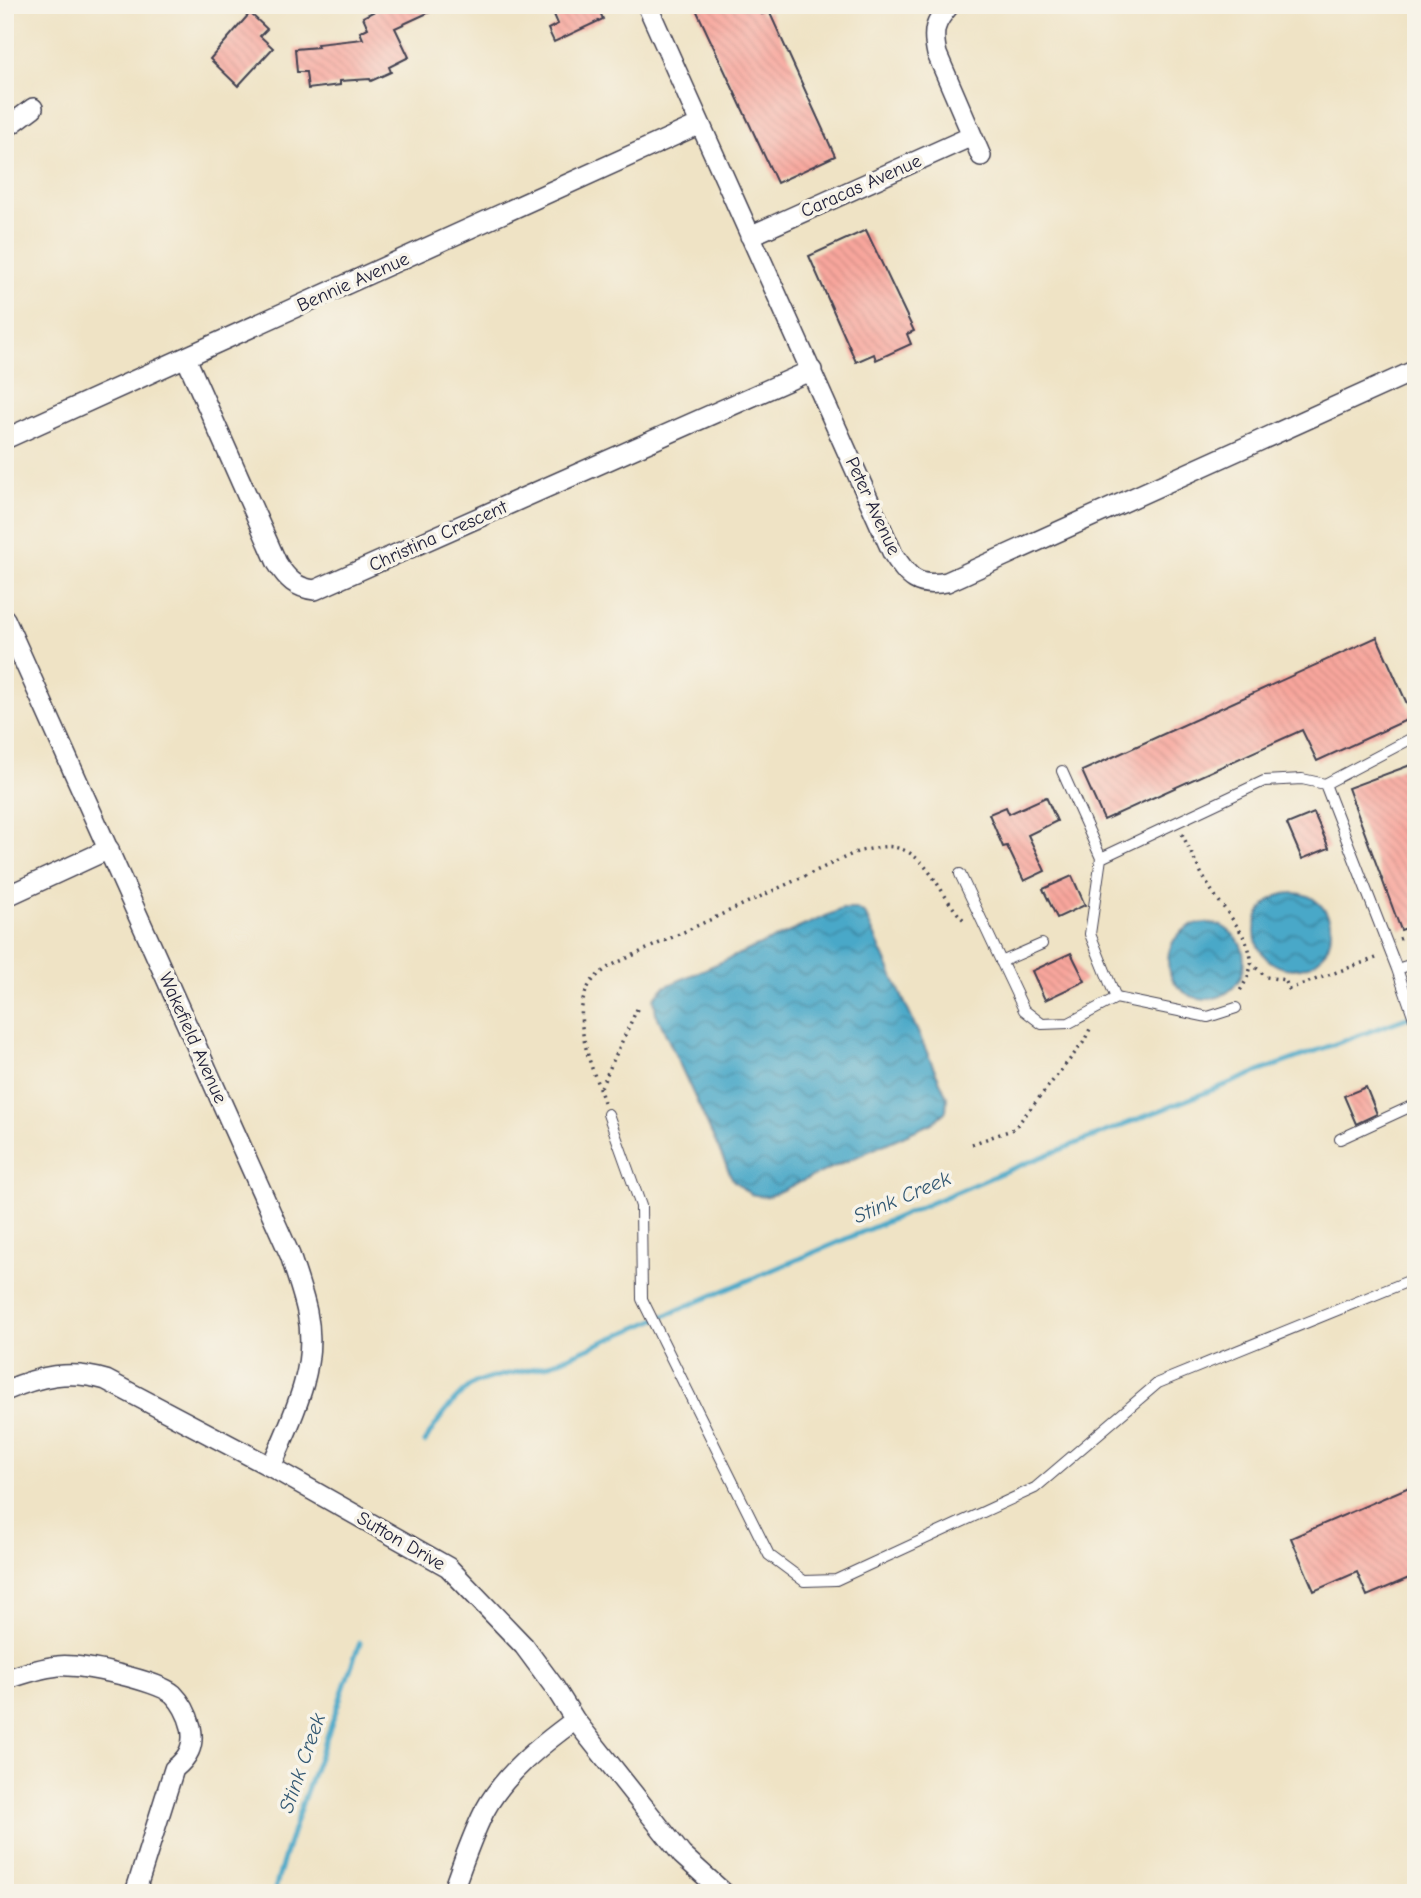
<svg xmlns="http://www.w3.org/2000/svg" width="1421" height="1898" viewBox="0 0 1421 1898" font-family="'Comic Neue',sans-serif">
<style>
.water{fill:url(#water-waves);stroke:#366582;stroke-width:2}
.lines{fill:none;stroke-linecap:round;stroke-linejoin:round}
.stream{stroke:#49a8c8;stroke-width:5}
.building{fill:url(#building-back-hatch)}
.service-casing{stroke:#413f50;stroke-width:12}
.minor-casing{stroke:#413f50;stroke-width:22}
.path{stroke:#413f50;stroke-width:3.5;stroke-dasharray:2 5;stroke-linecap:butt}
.service{stroke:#fff;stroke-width:10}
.minor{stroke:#fff;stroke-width:19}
.labels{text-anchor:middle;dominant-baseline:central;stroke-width:7;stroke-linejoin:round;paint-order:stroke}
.street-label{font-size:19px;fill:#22223b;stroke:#f7f3e8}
.water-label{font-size:21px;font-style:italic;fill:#325873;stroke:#f7f3e8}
</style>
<defs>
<pattern id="water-waves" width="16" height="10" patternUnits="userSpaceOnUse" patternTransform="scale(1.75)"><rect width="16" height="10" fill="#49a8c8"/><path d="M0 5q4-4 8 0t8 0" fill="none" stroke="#3c88a4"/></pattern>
<pattern id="building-back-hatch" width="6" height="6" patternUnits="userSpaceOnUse" patternTransform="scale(1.75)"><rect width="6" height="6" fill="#f8a69c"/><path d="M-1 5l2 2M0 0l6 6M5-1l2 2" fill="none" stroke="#d48f87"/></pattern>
</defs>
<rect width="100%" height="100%" fill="#f7f3e8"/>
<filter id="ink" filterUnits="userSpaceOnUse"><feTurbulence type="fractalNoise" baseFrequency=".0143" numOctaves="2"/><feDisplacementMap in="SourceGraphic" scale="14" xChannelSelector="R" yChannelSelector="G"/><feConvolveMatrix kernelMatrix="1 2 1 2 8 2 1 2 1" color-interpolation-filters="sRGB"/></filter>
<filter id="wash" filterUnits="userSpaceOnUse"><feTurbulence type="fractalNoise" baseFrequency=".00686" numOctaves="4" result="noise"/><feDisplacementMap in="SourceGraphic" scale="28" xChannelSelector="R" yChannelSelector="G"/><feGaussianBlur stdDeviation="1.57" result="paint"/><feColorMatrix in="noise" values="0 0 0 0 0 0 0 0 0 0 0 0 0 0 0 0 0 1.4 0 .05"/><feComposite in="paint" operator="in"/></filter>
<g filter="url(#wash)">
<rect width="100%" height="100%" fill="#efe3c5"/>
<path class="water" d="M1255 931a38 38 0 1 1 76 0a38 38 0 1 1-76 0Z
M842 909H856L865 914 947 1097 946 1111 932 1123 767 1197 750 1194 733 1180 656 1013 654 998 664 987Z
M1168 961a38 38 0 1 1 76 0a38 38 0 1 1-76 0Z"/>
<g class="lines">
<path class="stream" d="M425 1442C435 1424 457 1393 475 1383 488 1377 529 1370 546 1366L1006 1171 1258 1072 1412 1016
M274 1893C288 1841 306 1790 326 1739 338 1707 347 1675 360 1643"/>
</g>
<g id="blocks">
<path class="building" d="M386 5H445L395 28 409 57 389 67 391 72 371 81 370 79 340 81V85L308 89 306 72H297L295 49 318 47 317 44 363 39 360 32 368 28 363 17Z
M550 5H597L603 19 554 42 548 29 558 24Z
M694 5H758L762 14 769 11 835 156 777 183Z
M250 13 267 29 260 36 273 48 238 86 210 59Z
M866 230 914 331 907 334 911 344 876 360 874 354 856 362 809 256Z
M1377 637 1413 717 1317 761 1302 730 1104 820 1082 771Z
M1416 763V925L1401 930 1348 788Z
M1046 797 1057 821 1028 835 1045 871 1024 881 1007 846 1003 847 989 814 1006 807 1009 814Z
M1314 813 1329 848 1302 859 1287 824Z
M1072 876 1085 905 1057 918 1043 889Z
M1071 953 1085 981 1045 1000 1032 971Z
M1366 1087 1377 1114 1356 1124 1344 1096Z
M1416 1484V1575L1367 1596 1357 1572 1314 1591 1291 1538Z"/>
</g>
</g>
<g filter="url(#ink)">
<use href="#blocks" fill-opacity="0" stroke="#413f50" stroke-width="2"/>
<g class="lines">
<defs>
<path id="service" d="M1416 736 1325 784 1397 969 1416 1024
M1062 771 1101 858
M960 874 1024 1010 1042 1024 1069 1023 1116 998 1090 934 1101 858 1264 781 1302 779 1325 784
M1001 962 1042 944
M1397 969 1416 963
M1116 998 1208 1017 1236 1008
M608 1114 641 1206 642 1299 769 1555 804 1581 836 1580 1035 1488 1158 1383 1416 1278
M1340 1139 1416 1104"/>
<path id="minor" d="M647 5 893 554C909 578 917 588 947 582L1416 370
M950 5C934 23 932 31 937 54L981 156
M5 129 33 108
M750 236 972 136
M186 358 277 563C287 579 296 588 315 590L812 370
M5 439 700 124
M5 619 290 1255C296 1274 303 1293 307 1312 319 1367 292 1418 271 1467
M5 897 109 849
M5 1391C39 1376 70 1369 106 1380L271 1467 448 1567 524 1646 555 1688 575 1720 682 1855 724 1893
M5 1680C22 1674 40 1668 58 1666 79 1663 158 1681 173 1694 183 1704 188 1715 191 1727 195 1746 188 1758 174 1769L135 1893
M452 1893C462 1865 471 1838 484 1812 504 1774 541 1745 575 1720"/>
</defs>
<use href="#service" class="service-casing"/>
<use href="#minor" class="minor-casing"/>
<path class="path" d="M1182 834C1191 852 1199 871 1210 888 1222 908 1253 939 1251 964 1250 975 1243 986 1238 994
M1399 939 1416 933
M1251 963 1266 977 1285 980 1289 989 1379 957
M601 1087 638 1007
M604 1102C593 1069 566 1012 593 980 597 975 604 971 610 966L859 851C869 850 883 845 893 847 930 853 939 897 965 921
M972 1144 1014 1129 1083 1043 1091 1027"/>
<use href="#service" class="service"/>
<use href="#minor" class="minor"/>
</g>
</g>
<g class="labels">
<g class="street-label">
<text transform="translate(861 186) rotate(-24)">Caracas Avenue</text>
<text transform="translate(353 282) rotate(-24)">Bennie Avenue</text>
<text transform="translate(873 506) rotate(65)">Peter Avenue</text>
<text transform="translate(438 536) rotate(-24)">Christina Crescent</text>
<text transform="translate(193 1038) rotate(66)">Wakefield Avenue</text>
<text transform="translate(401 1541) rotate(30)">Sutton Drive</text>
</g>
<g class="water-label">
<text transform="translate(902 1197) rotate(-23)">Stink Creek</text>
<text transform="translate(302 1763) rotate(-71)">Stink Creek</text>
</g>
</g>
<rect width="1421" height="1898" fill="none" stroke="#f7f3e8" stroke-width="28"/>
</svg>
